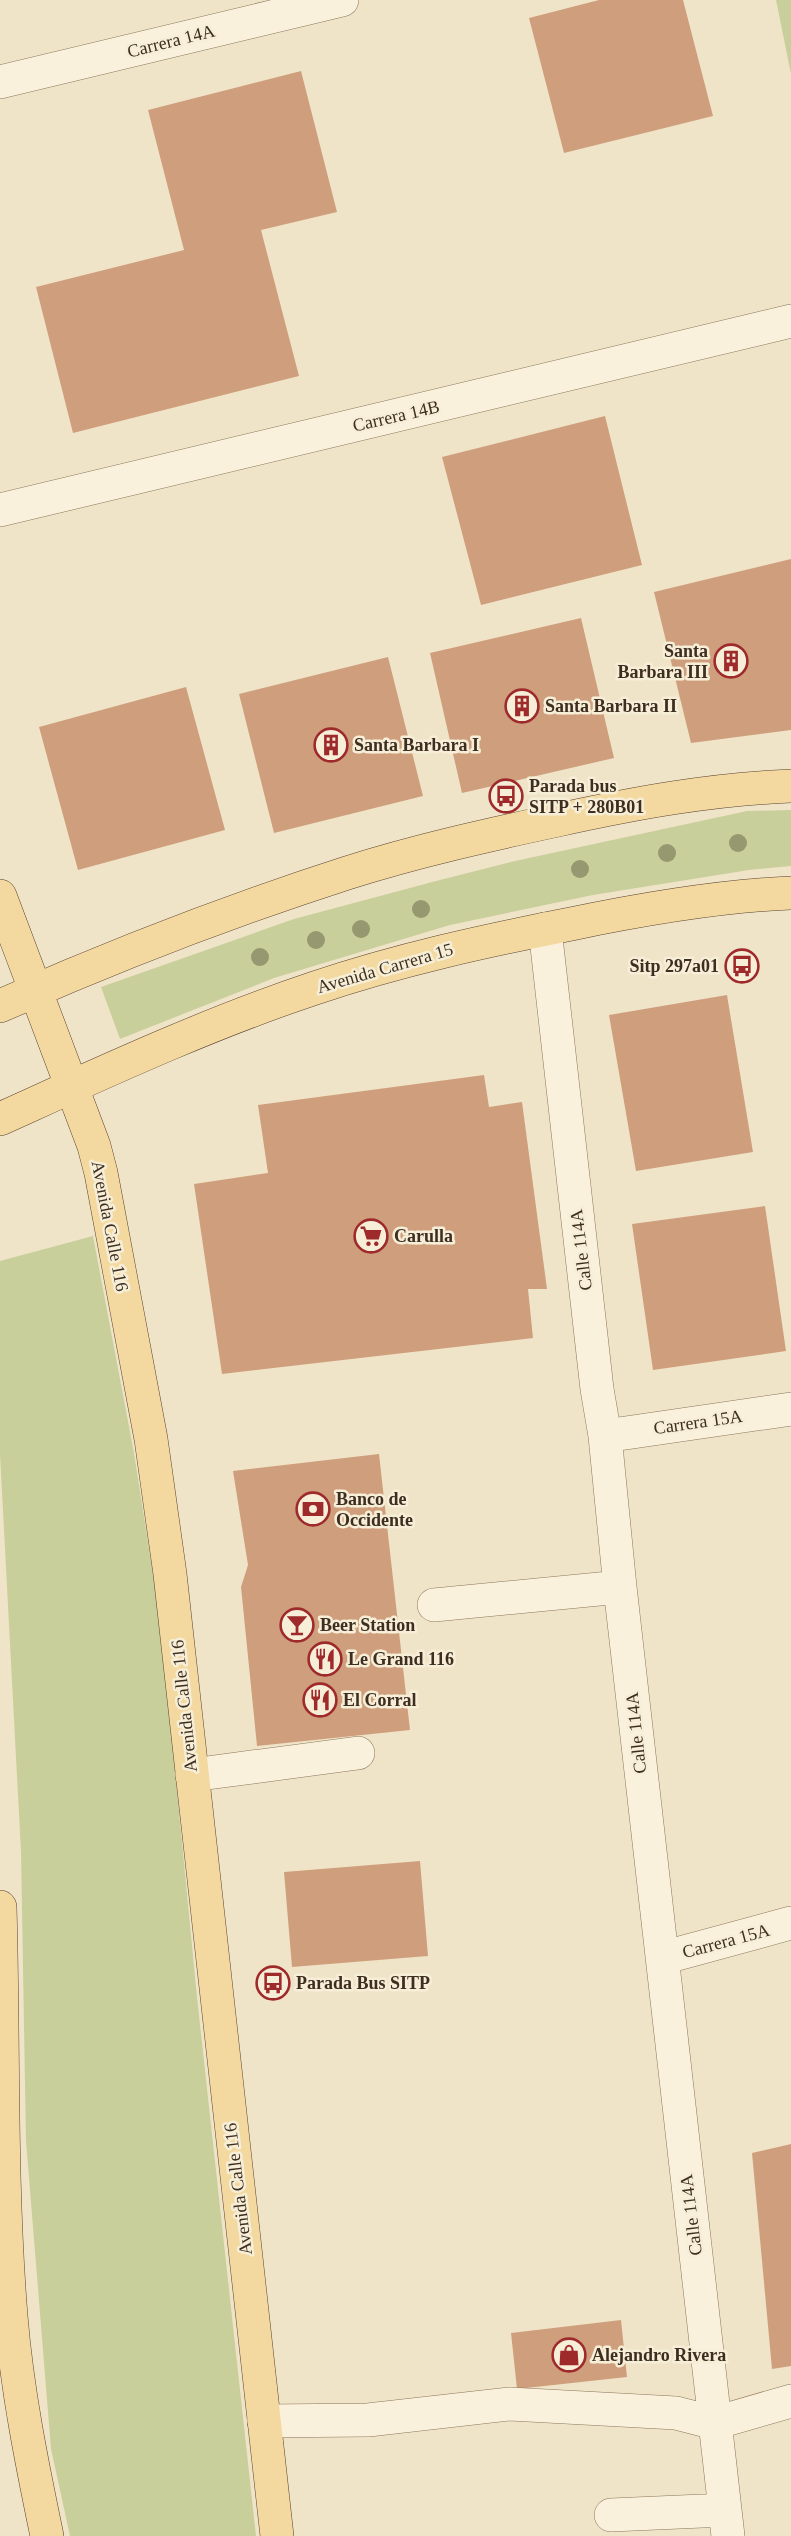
<svg xmlns="http://www.w3.org/2000/svg" width="791" height="2536" viewBox="0 0 791 2536" font-family="Georgia,serif">
<style>
.green{fill:#c9cf9b}
.building{fill:#cf9f7d}
.lines{fill:none;stroke-linecap:round;stroke-linejoin:round}
.minor-casing{stroke:#8d765c;stroke-width:34}
.major-casing{stroke:#5b4430;stroke-width:34}
.minor{stroke:#faf1dc;stroke-width:33}
.major{stroke:#f3d9a0;stroke-width:33}
.tree{fill:#96986f}
.labels{text-anchor:middle;dominant-baseline:central;stroke-width:5;stroke-linejoin:round;paint-order:stroke}
.street-label{font-size:18px;fill:#3d2e20;stroke:#f7eed8}
.poi-label{font-size:18px;font-weight:bold;fill:#3d2e20;stroke:#f7eed8;text-anchor:start}
</style>
<rect width="100%" height="100%" fill="#f0e4c8"/>
<path class="green" d="M776 0H791V74Z
M791 810V866L749 870 593 895 450 925 274 978 120 1039 101 987 294 919 436 881 515 861 747 811Z
M93 1236 134 1453 161 1625 197 1997 256 2536H70L51 2449 26 2141 21 1852 0 1454V1261Z"/>
<path class="building" d="M599 0H683L713 116 564 153 529 18Z
M301 71 337 212 261 230 299 376 73 433 36 287 184 250 148 110Z
M605 416 642 565 481 605 442 457Z
M791 559V730L691 743 654 592Z
M581 618 614 758 462 793 430 653Z
M388 657 423 796 274 833 239 694Z
M186 687 225 830 78 870 39 727Z
M727 995 753 1152 636 1171 609 1015Z
M484 1075 489 1107 522 1102 547 1289H528L533 1338 222 1374 194 1184 268 1173 258 1105Z
M765 1206 786 1351 653 1370 632 1224Z
M379 1454 410 1730 257 1746 241 1587 248 1565 233 1471Z
M420 1861 428 1956 292 1967 284 1872Z
M791 2144V2366L772 2369 752 2153Z
M621 2320 627 2377 517 2389 511 2333Z"/>
<g class="lines">
<defs>
<path id="minor" d="M0 82 342 0
M0 510 791 321
M545 929 597 1389 605 1436 620 1587 728 2536
M605 1436 791 1409
M434 1605 620 1587
M192 1775 358 1753
M662 1958 791 1923
M264 2421 368 2420 510 2404 676 2413 715 2423 791 2401
M611 2515 725 2510"/>
<path id="major" d="M0 896 94 1146 101 1173 151 1439 170 1574 277 2536
M0 1006C113 956 229 911 347 873 416 851 488 835 558 820 635 803 712 789 791 786
M0 1119C104 1072 207 1024 315 988 398 960 484 941 571 924 643 909 717 896 791 893
M0 1907C4 2043 0 2180 11 2316 17 2390 32 2464 47 2536"/>
</defs>
<use href="#minor" class="minor-casing"/>
<use href="#major" class="major-casing"/>
<use href="#minor" class="minor"/>
<use href="#major" class="major"/>
</g>
<g class="tree">
<circle cx="738" cy="843" r="9"/>
<circle cx="667" cy="853" r="9"/>
<circle cx="580" cy="869" r="9"/>
<circle cx="421" cy="909" r="9"/>
<circle cx="361" cy="929" r="9"/>
<circle cx="316" cy="940" r="9"/>
<circle cx="260" cy="957" r="9"/>
</g>
<defs>
<symbol id="building-ring" viewBox="-11 -11 22 22"><circle r="9.5" fill="#f7eed8" stroke="#9e2a2b" stroke-width="1.5"/><path d="M-4-6H4V6H1V3H-1V6H-4ZM-2.5-4.3h1.7v1.8h-1.7ZM.8-4.3h1.7v1.8H.8ZM-2.5-1h1.7V.8h-1.7ZM.8-1h1.7V.8H.8Z" fill="#9e2a2b"/></symbol>
<symbol id="bus-ring" viewBox="-11 -11 22 22"><circle r="9.5" fill="#f7eed8" stroke="#9e2a2b" stroke-width="1.5"/><path d="M-5-6H5V4H4V6H2V4H-2V6H-4V4H-5ZM-3.5-4V0h7V-4ZM-3.5 1.2v1.5H-2V1.2ZM2 1.2v1.5H3.5V1.2Z" fill="#9e2a2b"/></symbol>
<symbol id="supermarket-ring" viewBox="-11 -11 22 22"><circle r="9.5" fill="#f7eed8" stroke="#9e2a2b" stroke-width="1.5"/><path d="M-6-5.5h2.5l.6 2H6L4.5 2H-2.5L-4.4-4H-6ZM-1.5 3.2a1.3 1.3 0 1 0 .1 0ZM3 3.2a1.3 1.3 0 1 0 .1 0Z" fill="#9e2a2b"/></symbol>
<symbol id="bank-ring" viewBox="-11 -11 22 22"><circle r="9.5" fill="#f7eed8" stroke="#9e2a2b" stroke-width="1.5"/><path d="M-6-4H6V4H-6ZM0-2.3a2.3 2.3 0 1 0 0 4.6a2.3 2.3 0 1 0 0-4.6Z" fill="#9e2a2b"/></symbol>
<symbol id="bar-ring" viewBox="-11 -11 22 22"><circle r="9.5" fill="#f7eed8" stroke="#9e2a2b" stroke-width="1.5"/><path d="M-6-5H6L.8 .8V4.5H3.5V6h-7V4.5H-.8V.8Z" fill="#9e2a2b"/></symbol>
<symbol id="restaurant-ring" viewBox="-11 -11 22 22"><circle r="9.5" fill="#f7eed8" stroke="#9e2a2b" stroke-width="1.5"/><path d="M-5-6h1v4h1v-4h1v4h1v-4h1v5L-1.5 .5V6h-2V.5L-5-1ZM5-6V6H3V1.5H1.5Q1.5-4 5-6Z" fill="#9e2a2b"/></symbol>
<symbol id="shop-ring" viewBox="-11 -11 22 22"><circle r="9.5" fill="#f7eed8" stroke="#9e2a2b" stroke-width="1.5"/><path d="M-5-2.5h2.3a2.7 3.5 0 0 1 5.4 0H5L5.5 6h-11ZM-1.5-2.5h3a1.5 2.3 0 0 0-3 0Z" fill="#9e2a2b"/></symbol>
</defs>
<g fill-rule="evenodd">
<use href="#building-ring" x="712" y="642" width="38" height="38"/>
<use href="#building-ring" x="503" y="687" width="38" height="38"/>
<use href="#building-ring" x="312" y="726" width="38" height="38"/>
<use href="#bus-ring" x="487" y="777" width="38" height="38"/>
<use href="#bus-ring" x="723" y="947" width="38" height="38"/>
<use href="#supermarket-ring" x="352" y="1217" width="38" height="38"/>
<use href="#bank-ring" x="294" y="1490" width="38" height="38"/>
<use href="#bar-ring" x="278" y="1606" width="38" height="38"/>
<use href="#restaurant-ring" x="306" y="1640" width="38" height="38"/>
<use href="#restaurant-ring" x="301" y="1681" width="38" height="38"/>
<use href="#bus-ring" x="254" y="1964" width="38" height="38"/>
<use href="#shop-ring" x="550" y="2336" width="38" height="38"/>
</g>
<g class="labels">
<g class="street-label">
<text transform="translate(171 41) rotate(-14)">Carrera 14A</text>
<text transform="translate(396 416) rotate(-13)">Carrera 14B</text>
<text transform="translate(385 968) rotate(-16)">Avenida Carrera 15</text>
<text transform="translate(110 1226) rotate(79)">Avenida Calle 116</text>
<text transform="translate(581 1250) rotate(-97)">Calle 114A</text>
<text transform="translate(698 1422) rotate(-8)">Carrera 15A</text>
<text transform="translate(184 1706) rotate(-96)">Avenida Calle 116</text>
<text transform="translate(636 1733) rotate(-96)">Calle 114A</text>
<text transform="translate(726 1941) rotate(-15)">Carrera 15A</text>
<text transform="translate(238 2189) rotate(-97)">Avenida Calle 116</text>
<text transform="translate(691 2215) rotate(-97)">Calle 114A</text>
</g>
<g class="poi-label">
<text x="708" y="651" text-anchor="end">Santa<tspan x="708" dy="21">Barbara III</tspan></text>
<text x="545" y="706">Santa Barbara II</text>
<text x="354" y="745">Santa Barbara I</text>
<text x="529" y="786">Parada bus<tspan x="529" dy="21">SITP + 280B01</tspan></text>
<text x="719" y="966" text-anchor="end">Sitp 297a01</text>
<text x="394" y="1236">Carulla</text>
<text x="336" y="1499">Banco de<tspan x="336" dy="21">Occidente</tspan></text>
<text x="320" y="1625">Beer Station</text>
<text x="348" y="1659">Le Grand 116</text>
<text x="343" y="1700">El Corral</text>
<text x="296" y="1983">Parada Bus SITP</text>
<text x="592" y="2355">Alejandro Rivera</text>
</g>
</g>
</svg>
